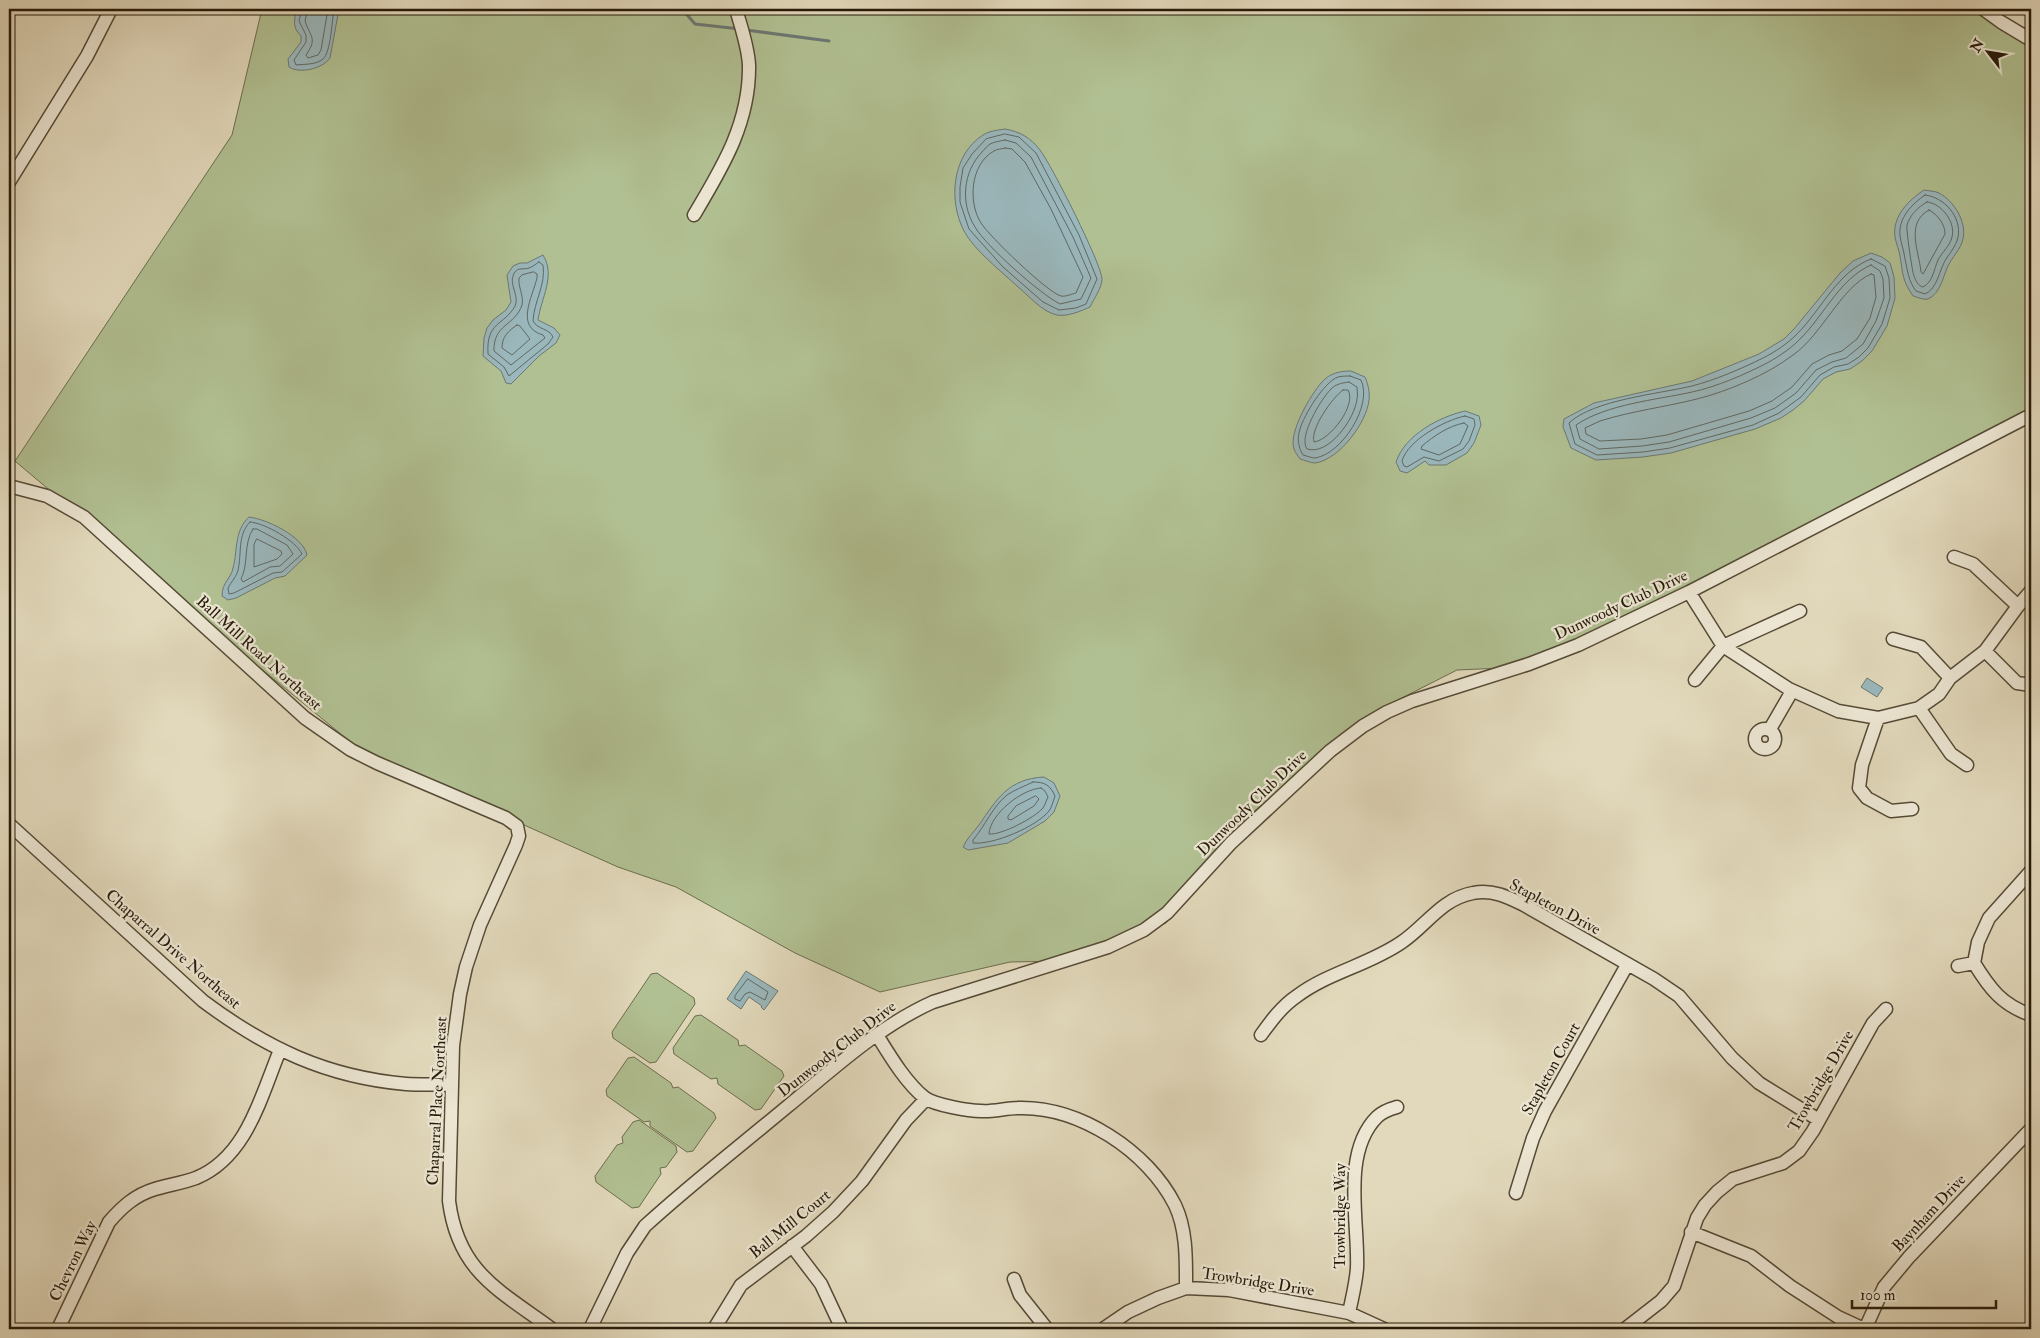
<svg xmlns="http://www.w3.org/2000/svg" width="2040" height="1338" viewBox="0 0 2040 1338" font-family="'IM FELL Double Pica',serif">
<style>
.green{fill:#b1c092;stroke:#6c6d4e}
.water{fill:#9ab7bc;stroke:#6c7874}
.lines{fill:none;stroke-linecap:round;stroke-linejoin:round}
.shore{stroke:#606862;stroke-width:1}
.stream{stroke:#6c7874;stroke-width:3}
.minor-casing{stroke:#554a36;stroke-width:15}
.minor{stroke:#ece6d3;stroke-width:12}
.labels{text-anchor:middle;dominant-baseline:central;stroke-width:4.5;stroke-linejoin:round;paint-order:stroke}
.street-label{font-size:16px;fill:#261a09;stroke:#ece6d3}
</style>
<rect width="100%" height="100%" fill="#e2d9bc"/>
<filter id="stains"><feTurbulence type="fractalNoise" baseFrequency=".004" numOctaves="4"/><feColorMatrix values="0 0 0 0 .2 0 0 0 0 .09 0 0 0 0 .02 0 0 0 .5 -.17"/></filter>
<radialGradient id="worn" r=".72"><stop offset=".6" stop-color="#630" stop-opacity="0"/><stop offset="1" stop-color="#630" stop-opacity=".3"/></radialGradient>
<path class="green" d="M262 9H1987L2031 34V411L1972 446 1525 667 1457 670 1384 707 1314 761 1227 834 1166 923 1070 961 1010 962 880 992 795 953 676 887 618 867 524 825 358 748 254 663 15 461 232 135Z
M657 973 694 998 695 1004 656 1062 650 1063 613 1038 612 1032 651 974Z
M701 1015 738 1040 739 1046 745 1045 782 1071 784 1076 761 1109 755 1110 718 1084 717 1078 711 1079 674 1054 673 1048 695 1016Z
M634 1057 671 1083 673 1088 678 1087 714 1113 716 1118 693 1151 687 1152 650 1126V1121L644 1122 607 1096 606 1090 628 1058Z
M639 1120 676 1146 677 1152 666 1167 660 1168 661 1174 639 1207 632 1208 596 1182 595 1176 617 1145 623 1143 622 1137 633 1122Z"/>
<path class="water" d="M297 9H339L330 58C322 69 300 74 289 67L288 59 301 42V36C292 27 294 20 297 9Z
M1005 129C1020 132 1030 137 1040 150 1051 164 1102 265 1102 279 1102 287 1094 299 1090 307 1081 311 1067 317 1057 315 1042 312 1028 295 1017 286 1001 271 974 250 964 231 948 200 952 155 983 135 989 131 998 130 1005 129Z
M1924 190C1929 191 1935 191 1939 193 1954 201 1967 222 1963 239 1961 249 1952 257 1948 266 1943 277 1940 294 1928 299 1923 300 1917 297 1913 296 1902 280 1903 274 1900 256 1899 250 1896 243 1895 237 1892 216 1909 200 1924 190Z
M1871 253 1882 257 1890 263 1894 277 1895 298 1887 326 1872 351 1862 361 1850 369 1836 372 1823 379 1804 401 1793 410 1781 418 1755 429 1671 453 1643 457 1596 460 1571 448 1563 427 1564 419 1594 403 1692 381 1759 354 1784 339 1794 329 1840 273 1853 261Z
M543 255C556 276 541 298 538 320L554 328 560 335 556 343 539 356 511 384 506 383 501 371 483 356 484 338 487 328 493 320 506 310 511 302 507 275 513 266 520 263H527Z
M1351 371 1365 377C1368 384 1370 392 1369 400 1367 422 1339 460 1315 463 1311 463 1304 460 1300 459 1298 456 1295 452 1294 449 1288 433 1311 394 1322 382 1330 373 1340 371 1351 371Z
M1465 411 1479 416 1481 425 1474 443 1467 453 1446 465H1429L1425 461 1407 473 1400 471 1396 462C1405 435 1439 417 1465 411Z
M249 517C266 519 303 536 307 555L285 576 275 578 236 598 228 600 222 596C222 582 231 579 233 568 238 549 234 531 249 517Z
M1867 678 1883 688 1877 697 1861 687Z
M1044 777 1054 783 1060 796 1054 812 1045 821 1008 843 968 850 963 847C967 838 973 833 979 825 997 799 1008 779 1044 777Z
M746 971 778 991 764 1010 761 1007 762 1006 749 997 741 1009 727 999Z"/>
<g class="lines">
<path class="shore" d="M302 9 299 21 306 35V42L294 60 296 65C304 64 316 65 323 59 331 52 332 20 334 9
M308 9 305 21C310 37 318 38 306 55L308 58 318 55 321 50 328 9
M1005 134 1019 137 1036 153 1079 235 1097 279 1086 304 1076 308 1059 310 1043 302 1003 267 969 229 960 202V187L963 168 972 154 986 139Z
M1005 140 1016 143 1031 157 1073 237 1091 278 1081 299 1060 304C1040 294 986 246 975 227 960 203 963 172 982 152 984 150 987 146 990 144 994 142 1000 141 1005 140Z
M1005 148 1012 149 1025 162 1051 209 1083 277 1076 293C1072 294 1065 297 1061 296 1048 293 989 236 981 223 968 203 970 164 994 151 997 149 1002 149 1005 148Z
M1925 195C1944 197 1962 217 1958 237 1956 248 1947 255 1943 265 1938 276 1936 289 1925 294L1916 291C1908 280 1908 272 1905 259 1904 251 1901 243 1900 236 1898 218 1912 204 1925 195Z
M1927 202C1941 203 1956 222 1952 237 1950 246 1942 252 1938 260 1934 269 1933 282 1923 287 1918 286 1916 281 1914 276 1912 271 1906 229 1907 225 1910 215 1918 207 1927 202Z
M1929 210C1938 215 1945 224 1945 234L1923 274 1921 272C1919 251 1905 223 1929 210Z
M1871 259 1885 266 1889 278 1890 298 1882 324 1868 348 1859 357 1848 364 1834 367 1820 375 1801 397 1779 413 1753 425 1670 448 1643 452 1597 455 1575 444 1569 423C1593 400 1658 394 1692 386 1715 380 1741 369 1763 358 1775 352 1787 344 1797 334 1822 309 1837 272 1871 259Z
M539 262 543 265C546 285 534 301 533 321 538 330 549 328 553 337L548 344 509 376 504 367 488 354C486 321 504 326 515 306 520 295 507 283 515 272 519 267 523 270 529 268 532 267 536 264 539 262Z
M1871 265 1880 271 1883 279 1884 298 1876 321 1863 344 1846 358 1832 362 1816 370 1796 393 1775 408 1751 418 1669 442 1642 446 1599 449 1580 439 1576 425C1607 404 1656 400 1692 392 1716 387 1746 374 1767 363 1780 356 1793 347 1803 336 1825 313 1841 278 1871 265Z
M534 272 537 274V278C532 298 515 327 543 335L545 338 511 365 494 351C493 324 515 326 522 305 524 296 518 287 519 278L522 275Z
M1871 274 1874 275 1876 297 1870 318 1857 339 1842 351 1829 355 1812 364 1792 387 1772 401 1749 411 1667 435 1641 439 1600 441 1586 434 1585 428 1600 421C1632 411 1665 407 1697 399 1728 391 1767 375 1793 355 1822 335 1841 287 1871 274Z
M517 325 520 326 530 339 512 355 502 348C502 337 508 331 517 325Z
M1350 376 1361 380C1373 405 1342 454 1315 458 1312 458 1307 456 1303 455 1298 447 1297 438 1300 429 1304 415 1324 382 1338 377 1342 376 1346 376 1350 376Z
M1349 382 1357 387C1357 391 1358 395 1357 399 1355 418 1329 456 1307 449 1298 437 1321 399 1331 389 1336 384 1342 383 1349 382Z
M1343 390H1348C1357 405 1330 440 1314 442 1310 429 1332 398 1343 390Z
M1465 416 1474 419 1475 425 1469 441 1463 449 1439 461 1424 457 1407 467 1404 466 1402 461C1408 440 1445 420 1465 416Z
M1464 423 1468 426 1460 444 1439 455 1421 449 1422 446C1434 436 1448 426 1464 423Z
M250 522C265 523 296 541 302 554L282 572 273 573 234 593 229 594 228 588C231 582 237 576 238 570 242 554 237 535 250 522Z
M253 529H257L287 545 293 554 280 566 270 567 243 582 241 579C249 564 243 544 253 529Z
M257 539 281 551 282 554 277 559 254 567V545Z
M1033 782C1045 782 1050 785 1055 796 1053 801 1052 807 1049 811 1036 827 993 845 973 843V840C985 826 993 806 1007 795 1014 790 1025 786 1033 782Z
M1041 788 1045 791 1048 797C1046 801 1045 805 1043 808 1034 818 1002 835 989 834 990 814 1022 789 1041 788Z
M1036 796 1039 799 1034 806 1011 820 1008 819V816L1016 806Z
M748 979 768 992 765 1000 750 992 745 994 740 1001 735 999V996Z"/>
<path class="stream" d="M682 9 695 24 740 29
M746 30 829 41"/>
<defs>
<path id="minor" d="M1983 9 2001 22 2031 40
M9 182 87 56 111 9
M694 215C722 168 750 123 749 65 748 46 741 27 736 9
M9 486 47 496 84 517 305 718 351 750 377 763 506 818 517 826 519 836 516 845 480 925 466 967 460 994 453 1046 449 1201C458 1272 499 1290 552 1329
M1954 557 1973 564 2018 606
M1689 592 1723 646 1789 689 1838 711 1878 718 1919 708 1939 694 1950 678 1985 651 2018 606 2031 591
M1893 639 1921 647 1950 678
M1985 651 2017 683 2031 685
M1695 680 1723 646 1800 611
M1919 708 1951 754 1967 765
M1878 718 1862 765 1859 788 1867 798 1891 811 1912 809
M1755 739a10 10 0 1 1 20 0a10 10 0 1 1-20 0Z
M1770 729 1792 691
M9 824 203 1001C266 1048 326 1077 406 1084 421 1085 437 1084 452 1085
M2031 871 1989 918 1978 942 1974 963C1990 989 2002 1005 2031 1015
M1958 966 1974 963
M877 1035C890 1056 906 1083 925 1098 935 1105 969 1111 981 1111 993 1112 1006 1108 1018 1108 1079 1106 1148 1151 1175 1205 1187 1230 1186 1261 1186 1288
M1261 1035C1271 1021 1282 1006 1297 996 1329 972 1369 965 1402 942 1427 925 1441 899 1473 893 1492 889 1508 897 1524 905L1654 979 1679 996 1732 1058 1759 1083 1819 1120
M1516 1193 1533 1138 1545 1111 1627 965
M1691 1232 1751 1256 1790 1286 1838 1317 1864 1329
M792 1246 821 1284 842 1329
M1014 1279 1020 1295 1047 1329
M1349 1313C1352 1298 1356 1283 1357 1268 1359 1222 1341 1153 1377 1117 1382 1112 1390 1109 1397 1107
M58 1329 109 1222C122 1207 135 1195 155 1189 168 1185 182 1183 196 1178 247 1157 261 1096 280 1050
M590 1329 627 1253 645 1226C691 1184 740 1146 788 1106 833 1069 879 1026 933 1002L1108 947 1144 930 1167 913 1231 843 1330 751 1363 726 1387 712 1412 701 1529 664 1578 645 1689 592 2031 415
M714 1329 741 1285 806 1236 833 1212 862 1181 906 1120 926 1099
M1103 1329 1128 1312 1158 1298 1186 1288 1229 1290 1349 1313 1384 1329
M1625 1329 1661 1301 1674 1286 1697 1218 1705 1205 1717 1192 1733 1179 1783 1163 1799 1151 1813 1131 1873 1023 1886 1009
M1865 1329 1884 1287 1909 1257 2031 1129"/>
</defs>
<use href="#minor" class="minor-casing"/>
<use href="#minor" class="minor"/>
</g>
<g class="labels">
<g class="street-label">
<text transform="translate(1621 605) rotate(-25)">Dunwoody Club Drive</text>
<text transform="translate(259 653) rotate(42)">Ball Mill Road Northeast</text>
<text transform="translate(1252 803) rotate(-44)">Dunwoody Club Drive</text>
<text transform="translate(1555 907) rotate(28)">Stapleton Drive</text>
<text transform="translate(173 949) rotate(41)">Chaparral Drive Northeast</text>
<text transform="translate(837 1049) rotate(-38)">Dunwoody Club Drive</text>
<text transform="translate(1551 1069) rotate(-61)">Stapleton Court</text>
<text transform="translate(1821 1081) rotate(-60)">Trowbridge Drive</text>
<text transform="translate(437 1101) rotate(-87)">Chaparral Place Northeast</text>
<text transform="translate(1929 1213) rotate(-47)">Baynham Drive</text>
<text transform="translate(1340 1216) rotate(-90)">Trowbridge Way</text>
<text transform="translate(790 1224) rotate(-39)">Ball Mill Court</text>
<text transform="translate(73 1261) rotate(-64)">Chevron Way</text>
<text transform="translate(1258 1282) rotate(9)">Trowbridge Drive</text>
</g>
</g>
<rect width="2040" height="1338" fill="none" stroke="#e2d9bc" stroke-width="30"/>
<rect x="10" y="10" width="2020" height="1318" fill="none" stroke="#261a09" stroke-width="2.5"/>
<rect x="15" y="15" width="2010" height="1308" fill="none" stroke="#261a09"/>
<g transform="translate(1988 52) rotate(301)" stroke="#ece6d3" stroke-width="4" paint-order="stroke">
<path d="M0-4L9 19L0 12L-9 19Z" fill="#261a09"/>
<text y="-8" font-size="14" font-weight="bold" text-anchor="middle" fill="#261a09">N</text>
</g>
<path d="M1852 1300v8h144v-8" fill="none" stroke="#261a09" stroke-width="2.5"/>
<text x="1860" y="1300" font-size="15" fill="#261a09" stroke="#ece6d3" stroke-width="4" paint-order="stroke">100 m</text>
<rect width="100%" height="100%" filter="url(#stains)"/>
<rect width="100%" height="100%" fill="url(#worn)"/>
</svg>
